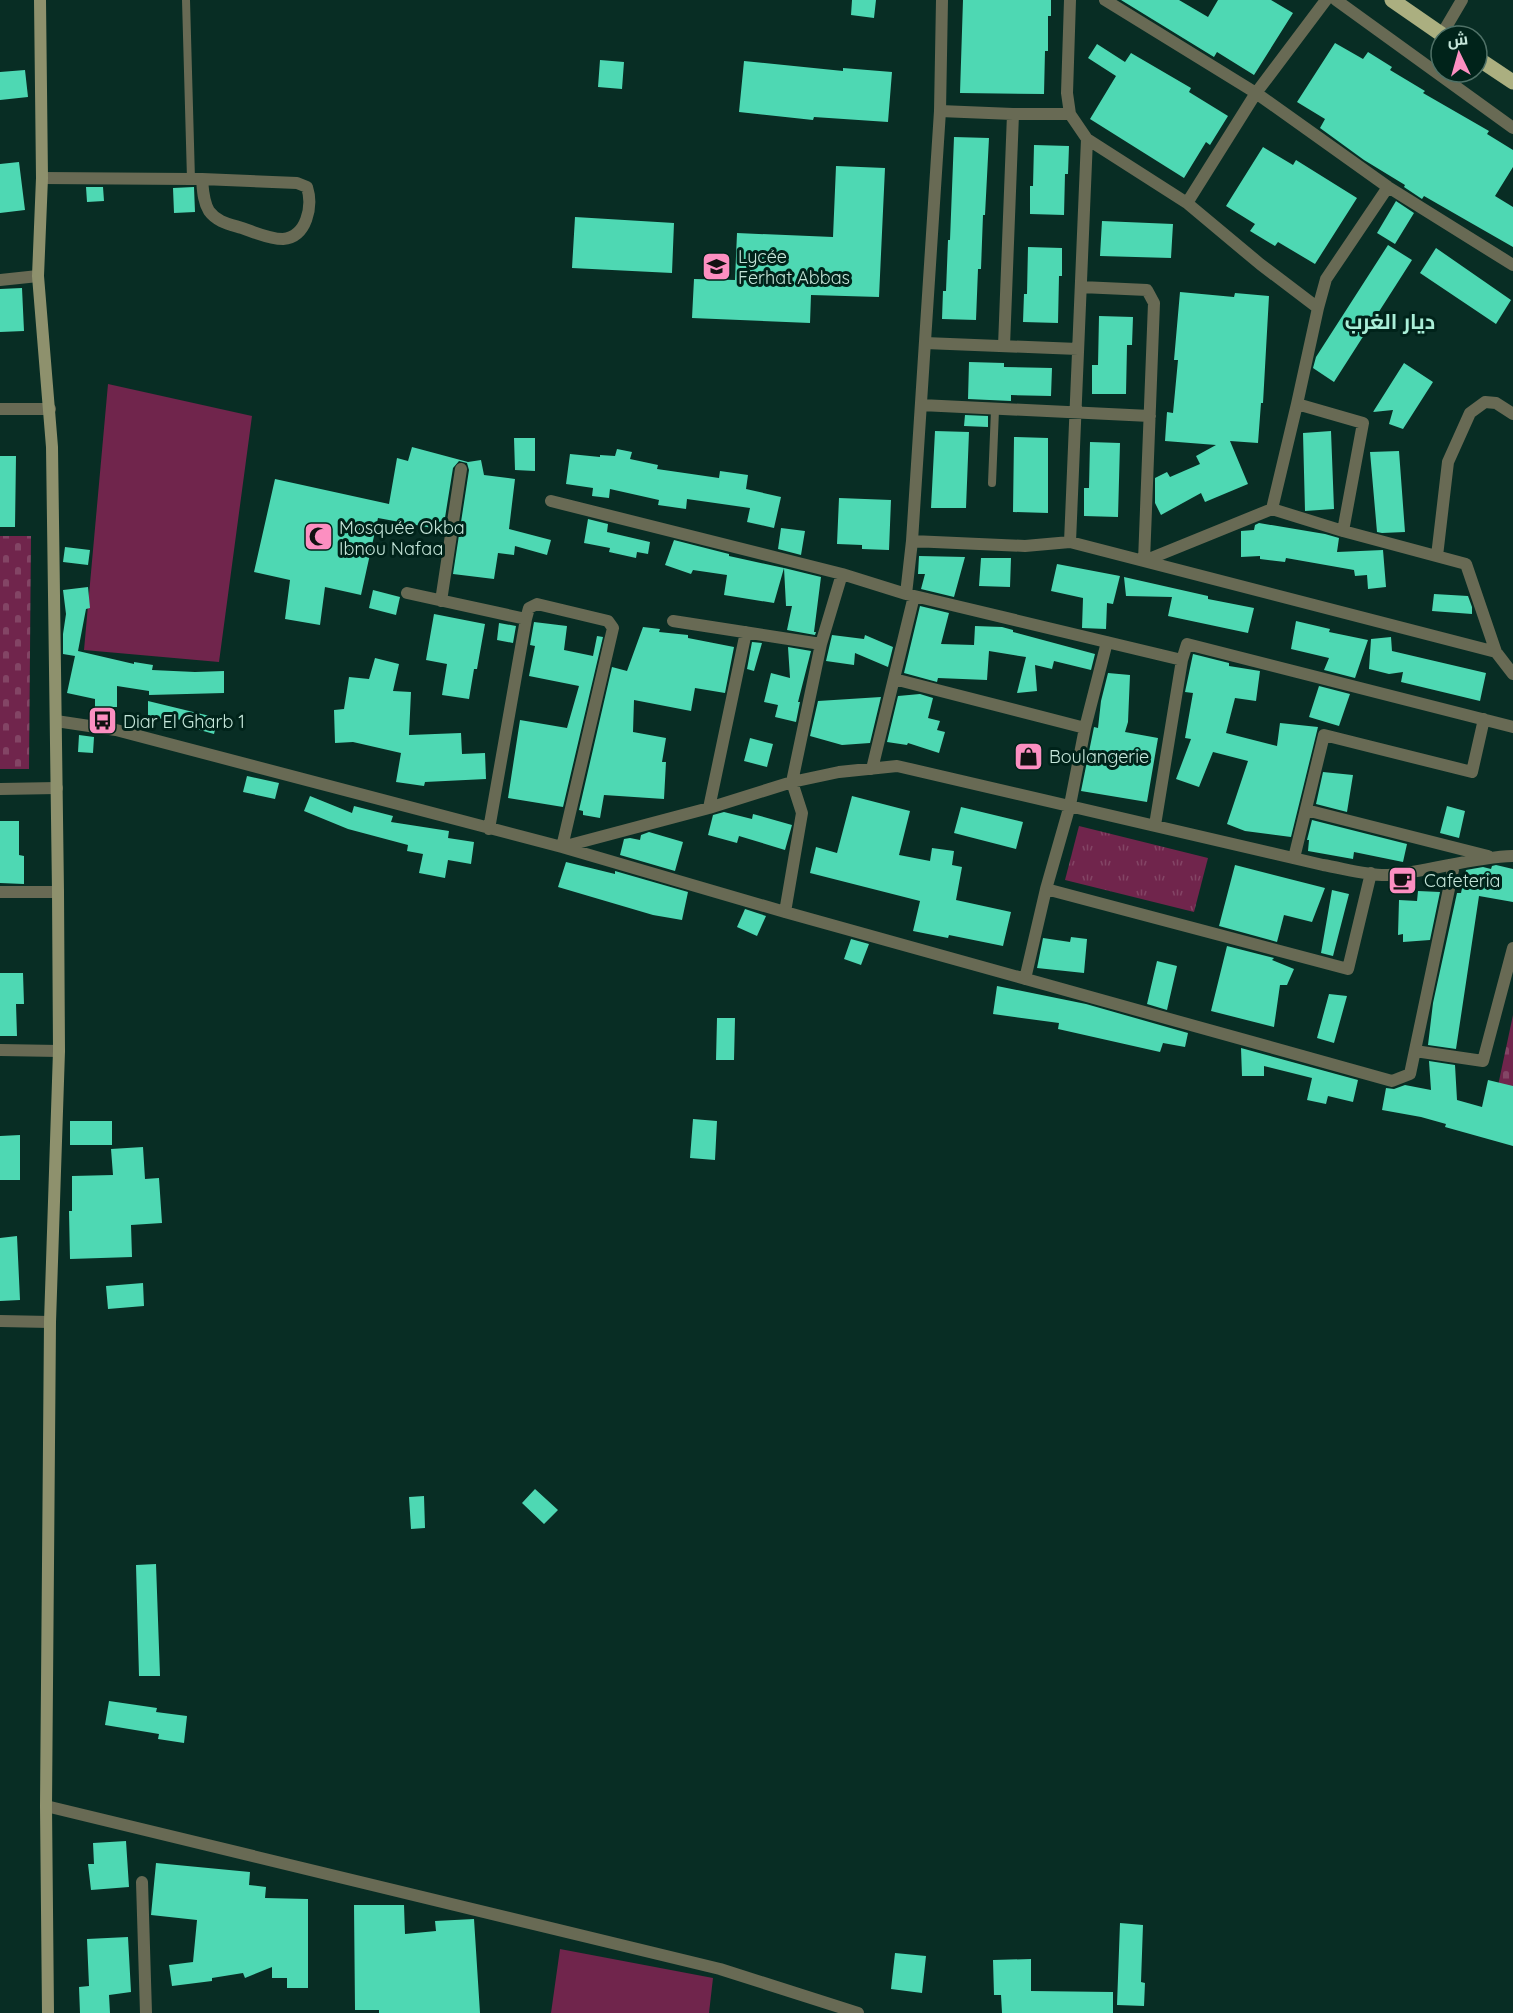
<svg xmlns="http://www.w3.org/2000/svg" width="1513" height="2013" viewBox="0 0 1513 2013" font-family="Quicksand,Cairo,sans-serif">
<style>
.grass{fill:url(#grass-tufts)}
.cemetery{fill:url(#cemetery-stones)}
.pitch{fill:#70254c}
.building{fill:#4ed8b3}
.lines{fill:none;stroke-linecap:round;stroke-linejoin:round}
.service{stroke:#686a54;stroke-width:8}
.minor{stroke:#686a54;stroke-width:12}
.secondary{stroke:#8e916d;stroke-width:12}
.primary{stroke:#abaf80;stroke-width:15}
.labels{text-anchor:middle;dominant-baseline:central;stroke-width:6;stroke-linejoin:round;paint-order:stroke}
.poi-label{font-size:18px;fill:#c5e6da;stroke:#00231a;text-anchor:start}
.quarter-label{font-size:21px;font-weight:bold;fill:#aaefd8;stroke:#00231a}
</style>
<defs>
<pattern id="grass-tufts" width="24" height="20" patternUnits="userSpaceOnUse" patternTransform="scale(1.5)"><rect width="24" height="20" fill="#70254c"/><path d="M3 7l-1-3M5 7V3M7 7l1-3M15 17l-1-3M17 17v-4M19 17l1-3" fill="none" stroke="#834565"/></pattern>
<pattern id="cemetery-stones" width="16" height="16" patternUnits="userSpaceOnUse" patternTransform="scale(1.5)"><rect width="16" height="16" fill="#70254c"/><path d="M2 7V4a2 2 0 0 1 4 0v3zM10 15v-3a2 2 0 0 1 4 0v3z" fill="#834565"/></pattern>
</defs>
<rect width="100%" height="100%" fill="#082d24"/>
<path class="grass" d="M1079 826 1208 858 1194 912 1065 880Z"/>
<path class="cemetery" d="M0 536H31L29 769H0Z
M1513 1015V1136L1489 1128Z"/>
<path class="pitch" d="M108 384 252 416 219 662 84 650Z
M560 1949 713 1978 709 2013H551Z"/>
<path class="building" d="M852 0H876L874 18 851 15Z
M963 0H1051V16H1048V51H1045L1044 94 960 93Z
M1121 0H1179L1208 17 1218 0H1271L1293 13 1254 75 1217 52 1214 57Z
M1335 43 1363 59 1368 52 1392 67 1390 70 1425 91 1423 93 1489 131 1487 134 1513 150V167L1495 196 1513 207V247L1424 196 1422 199 1404 187 1405 185 1364 160 1320 128 1325 119 1297 102Z
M1097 44 1125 62 1131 53 1191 88 1189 92 1228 116 1210 145 1206 142 1184 178 1090 119 1116 76 1088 58Z
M600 60 624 62 622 89 598 87Z
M744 61 843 71V68L892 72 888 122 814 117 813 120 739 112Z
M25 70 28 97 0 100V72Z
M954 137 989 138 985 215H983L981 269H978L976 320 942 319 943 291H946L948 240H950Z
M1034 145 1069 146 1068 174H1065L1064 215 1030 214V186H1033Z
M1263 147 1293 165 1296 160 1357 198 1315 264 1278 242 1275 246 1250 231 1255 224 1226 206Z
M19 162 25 210 0 213V164Z
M836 166 885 168 879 297 811 295 810 323 692 318 694 279 735 280 737 233 833 237Z
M86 187H103L104 201 87 202Z
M194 187 195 212 174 213 173 188Z
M1396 201 1414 213 1395 244 1377 233Z
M575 217 674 223 672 273 572 268Z
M1102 221 1173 224 1171 258 1100 256Z
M1388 245 1412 260 1334 382 1313 368 1316 357Z
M1028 247 1062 248V276H1059L1058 323 1023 322 1024 294H1027Z
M1436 248 1511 300 1496 324 1420 273Z
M22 288 24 331 0 332V289Z
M1180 292 1234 297 1235 293 1269 296 1263 403H1261L1258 443 1230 441 1248 484 1205 502 1201 493 1161 515 1155 503V478L1167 472 1170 477 1200 464 1196 456 1216 445 1165 441 1167 412 1173 413 1178 360H1174Z
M1099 316 1133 317 1132 345H1127L1126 394H1092V365H1098Z
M969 362 1004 363V367L1052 368 1051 396 1011 395V401L968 399Z
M1404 363 1433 382 1403 429 1389 424 1393 410 1373 412Z
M965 415 988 416V427L964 426Z
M935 431 969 432 966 508H931Z
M1331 431 1334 509 1305 511 1303 433Z
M1014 437 1048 438V513L1013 512Z
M514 438H535V471L515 470Z
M1090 442 1120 443 1118 517 1084 516V488H1089Z
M412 447 468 462 481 460 484 475 515 479 509 529 551 540 547 555 515 546 514 555 498 553 494 579 453 574 469 470 467 463 459 461 453 468 443 530 378 518 361 595 325 587 320 625 285 619 290 580 254 572 275 479 389 504 397 458 408 461Z
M617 449 632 452 630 459 658 465 657 469 719 478 720 471 748 475 746 489 781 497 774 528 747 522 750 508 687 499 686 509 658 505 659 500 610 489 609 498 592 496 593 488 566 484 570 454 600 457V455L615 456Z
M1399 451 1405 532 1382 533 1377 532 1370 452Z
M0 456H16L15 527H0Z
M839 498 891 500 889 550 862 549V545L837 544Z
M588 519 608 524 607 532 650 542 648 554 637 552 636 558 609 552 610 548 584 543Z
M1259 523 1325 534 1339 538 1337 552 1383 550 1386 587 1368 589 1367 575 1355 576 1354 570 1286 558 1285 562 1260 559V556L1241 557V531L1254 530 1255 525Z
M781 528 805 531 801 555 778 549Z
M674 540 729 554V556L784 568 774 603 724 595 727 575 693 570 691 574 665 565Z
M65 547 90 550 88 565 63 562Z
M919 556 965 557 954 597 921 589 925 574H918Z
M981 558H1011L1010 587 979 586Z
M1057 564 1120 576 1113 604 1107 603 1106 629 1082 628 1083 598 1051 591Z
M784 568 821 577 814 632H816L815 635 787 630 792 606H786Z
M1124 577 1208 596V599L1254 608 1248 633 1168 616 1172 597 1126 596Z
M88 587 90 608 86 609 78 651 134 664V662L153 665 152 670 195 672 224 671V693L149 695V691L117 686V707H95V699L67 693 75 656 63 654V634L66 614 63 590Z
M373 590 400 597 396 615 369 608Z
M1434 594 1468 596 1472 607V614L1432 611Z
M920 606 949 613 941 644 974 645 975 626 1002 627 1013 630V632L1095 654 1091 670 1054 661 1052 669 1035 665 1037 691 1017 693 1026 657 989 651 987 680 938 678 937 682 904 673Z
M434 614 485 624 477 669H474L469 699 442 695 447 664 426 660Z
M1296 621 1330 629 1329 632 1368 640 1355 678 1324 670 1329 658 1291 649Z
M534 622 567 626 564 650 593 656 597 636 603 637 563 807 508 798 520 720 567 728 579 686 529 676 535 646 530 645Z
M499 623 516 626 513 643 497 640Z
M643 627 660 629 659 632 688 635V638L734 647 725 693 695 688 691 711 634 700 633 732 666 738 662 762H666L664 799 604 795 600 818 583 815V811L579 810 612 667 627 671Z
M832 635 864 639 865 635 893 647 888 667 855 653 854 665 826 661Z
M1391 637 1392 651 1486 673 1480 701 1401 682 1403 672 1389 674 1369 669 1371 639Z
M752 642 762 643 754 671 747 669Z
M788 647 811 651 798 702H800L796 722 775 717 778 705 764 702 771 673 790 678Z
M1193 654 1229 663V666L1260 671 1256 701 1235 698 1226 733 1277 746 1280 723 1318 727 1291 837 1245 831 1227 824 1248 761 1213 752 1199 787 1176 779 1191 739 1185 738 1193 693 1185 692Z
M375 658 399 664 393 691 411 692 409 735 461 733 462 754 485 753 486 779 425 782 424 786 396 782 401 753 353 742 335 743 334 710 344 709 349 677 369 679Z
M1108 673 1130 675 1128 722 1125 732 1158 738 1147 802 1081 791 1094 727 1098 728 1101 701Z
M1319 686 1350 694 1339 726 1309 717Z
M920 694 933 698 928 718 940 721 937 730 945 732 939 753 908 743 907 745 887 742 898 696Z
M881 697 870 743 842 745 810 736 818 701Z
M148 701 218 718 214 734 186 726 188 720 148 718Z
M79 735 94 737 93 753 78 752Z
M750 738 773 744 767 767 744 761Z
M1323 772 1353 775 1347 812 1316 804Z
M247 776 279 783 275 799 243 792Z
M310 796 352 813 354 806 393 816 391 822 449 831 448 838 474 842 471 864 448 860 445 878 419 873 423 854 407 851 408 845 348 829 304 811Z
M852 796 910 811 899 855 930 861 932 848 954 851 952 865 962 867 956 900 1011 912 1003 946 949 935 948 938 913 931 920 901 810 873 816 847 837 853Z
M1447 806 1465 811 1459 838 1440 833Z
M961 807 1023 822 1016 849 954 833Z
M724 812 752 819 753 814 792 825 785 850 739 836 737 843 708 835 713 815Z
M1312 820 1407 844 1403 862 1354 852 1353 859 1308 851 1309 840H1307Z
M0 821H19V855L24 856V884L0 883Z
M649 832 683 842 675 871 620 855 624 839 630 838 640 840 641 835Z
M566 862 615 874V871L688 892 682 920 653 915 558 887Z
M1235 865 1325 888 1312 922 1284 915 1277 942 1219 926Z
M1496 865 1513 869V902L1479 896 1456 1049 1428 1045 1433 1003 1457 893H1461L1466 870 1483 867 1491 869 1492 866Z
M1332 890 1349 894 1333 956 1321 953Z
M1418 891 1440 892 1430 940 1403 942V934L1398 935 1399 900 1417 901Z
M745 909 766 916 757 936 737 927Z
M1071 937 1087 939 1084 973 1037 968 1043 938 1070 942Z
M851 939 869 944 861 965 844 959Z
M1227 946 1274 958 1272 960 1294 969 1287 985H1280L1274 1027 1211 1011Z
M1157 961 1177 966 1167 1010 1147 1004Z
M0 973H23L24 1004H16L17 1036H0Z
M997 986 1086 1004 1188 1033 1185 1047 1163 1043 1160 1052 1058 1029 1059 1023 993 1014Z
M1329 994 1347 996 1334 1043 1317 1038Z
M717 1018H735L734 1060H716Z
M1241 1048 1358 1080 1353 1102 1328 1096 1326 1104 1307 1100 1312 1078 1264 1066V1076H1242Z
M1429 1061 1455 1065 1457 1100 1482 1107 1488 1080 1513 1086V1146L1445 1127 1446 1124 1421 1117 1382 1110 1386 1088 1394 1089 1405 1085 1431 1090Z
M693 1119 717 1121 715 1160 690 1158Z
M70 1121H112V1145H70Z
M20 1135V1180H0V1136Z
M143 1147 145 1179 159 1178 162 1223 131 1225 132 1257 70 1259 69 1211H72V1176L113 1175 111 1149Z
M17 1236 20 1300 0 1301V1238Z
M143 1283 144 1306 108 1309 106 1286Z
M535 1489 558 1510 544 1524 522 1503Z
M424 1496 425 1528 411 1529 409 1497Z
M156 1564 160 1676H139L136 1565Z
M109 1701 157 1708 156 1712 187 1716 184 1743 158 1739 159 1734 105 1725Z
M126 1841 129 1887 91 1890 88 1864H94L93 1843Z
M156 1863 250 1872 249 1885 266 1887 265 1898 308 1899V1988H287V1978H272V1967L245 1978 243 1973 212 1978V1981L172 1986 169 1965 193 1962 197 1920 151 1915Z
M354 1905H404L405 1934 436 1931 435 1921 474 1919 480 2013H379V2010H355Z
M1120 1923 1143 1925 1141 1982 1145 1983 1144 2006 1117 2005Z
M128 1937 131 1992 109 1995 110 2013H80L79 1987 89 1986 87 1939Z
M895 1953 926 1956 922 1993 891 1989Z
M1031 1959V1991L1113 1992V2013H1002L1001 1995H994L993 1960Z"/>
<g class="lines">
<path class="service" d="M186 0 191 179
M992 483 995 410"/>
<path class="minor" d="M1070 0 1067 93 1070 114 1087 139 1187 203 1260 264 1318 308 1326 279 1388 187
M1105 0 1256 93 1388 187 1513 265
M1336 0 1513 128
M1442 34 1462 0
M940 111 1013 114H1070
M42 178 191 179H202L297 183 307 187C313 206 307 237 283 239 269 239 254 232 242 228 229 224 217 222 209 211 203 201 203 190 202 179
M1187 203 1256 93 1326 0
M0 280 38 276
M1081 287 1147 290 1154 303 1144 561 1272 509 1297 404 1318 308
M925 343 1078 349
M1004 346 1013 114
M1297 404 1363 423 1343 531
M921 405 1150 416
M0 409H50
M551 501 842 574 906 594 1182 660
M1272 509 1343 531 1466 564 1496 652 1513 674
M912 541 1025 546 1070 542 1496 652
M1070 542 1087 139
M1437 556 1448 462 1470 413 1485 402 1496 403 1513 414
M407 593 526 619
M906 594 912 541 940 111 942 0
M441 601 461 469
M673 621 821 644 842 574
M894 679 1085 728
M56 721 116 730 562 847 709 808 792 782 839 772 897 766 1323 865C1342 868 1369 876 1388 875 1430 872 1471 857 1513 856
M872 769 914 596
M0 789 57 788
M709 808 746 632
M1306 810 1488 856
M1155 825 1182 660 1187 644 1513 727
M489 829 526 619 529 608 537 604 608 621 613 628 562 847 785 912 1392 1081 1410 1074 1454 865
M1294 858 1324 735 1472 772 1484 719
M1046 889 1348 969 1371 873
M0 892H58
M785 912 802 813 792 782 821 644
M1025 979 1046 889 1070 805 1085 728 1107 642
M0 1050 59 1051
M1415 1051 1483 1061 1513 948
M0 1321 50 1322
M46 1806 720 1969 858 2013
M142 1882 146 2013"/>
<path class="secondary" d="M40 0 42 178 38 276 52 447 58 892 59 1051 50 1322 46 1806 48 2013"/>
<path class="primary" d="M1392 0 1444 36
M1477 58 1513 82"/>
</g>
<defs>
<symbol id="school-square" viewBox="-11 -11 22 22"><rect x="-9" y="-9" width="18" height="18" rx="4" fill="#fc8fc1" stroke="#00231a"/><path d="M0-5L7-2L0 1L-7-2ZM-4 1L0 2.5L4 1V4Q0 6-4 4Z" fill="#111"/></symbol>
<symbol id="mosque-square" viewBox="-11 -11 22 22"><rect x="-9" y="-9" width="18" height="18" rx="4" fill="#fc8fc1" stroke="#00231a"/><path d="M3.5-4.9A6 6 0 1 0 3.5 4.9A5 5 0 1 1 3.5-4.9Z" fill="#111"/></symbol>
<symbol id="bus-square" viewBox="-11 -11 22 22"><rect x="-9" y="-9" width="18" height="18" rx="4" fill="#fc8fc1" stroke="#00231a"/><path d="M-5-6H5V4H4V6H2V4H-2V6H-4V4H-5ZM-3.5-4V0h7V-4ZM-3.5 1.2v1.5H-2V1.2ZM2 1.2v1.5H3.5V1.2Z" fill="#111"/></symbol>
<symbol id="shop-square" viewBox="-11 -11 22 22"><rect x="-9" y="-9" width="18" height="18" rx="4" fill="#fc8fc1" stroke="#00231a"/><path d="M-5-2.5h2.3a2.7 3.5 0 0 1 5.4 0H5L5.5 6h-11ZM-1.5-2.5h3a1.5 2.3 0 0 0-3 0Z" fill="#111"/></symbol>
<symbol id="cafe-square" viewBox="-11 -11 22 22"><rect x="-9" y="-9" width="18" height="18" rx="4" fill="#fc8fc1" stroke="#00231a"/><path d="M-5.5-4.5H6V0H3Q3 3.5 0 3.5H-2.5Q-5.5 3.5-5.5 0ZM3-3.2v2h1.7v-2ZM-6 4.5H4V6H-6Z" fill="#111"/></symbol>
</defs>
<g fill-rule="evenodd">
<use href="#school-square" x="700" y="250" width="33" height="33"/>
<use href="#mosque-square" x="302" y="520" width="33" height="33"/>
<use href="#bus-square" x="86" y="704" width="33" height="33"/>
<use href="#shop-square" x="1012" y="740" width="33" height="33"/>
<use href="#cafe-square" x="1386" y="864" width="33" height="33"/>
</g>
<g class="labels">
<g class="poi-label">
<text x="738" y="256">Lycée<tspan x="738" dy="21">Ferhat Abbas</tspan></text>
<text x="339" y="527">Mosquée Okba<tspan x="339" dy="21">Ibnou Nafaa</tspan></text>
<text x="123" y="721">Diar El Gharb 1</text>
<text x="1049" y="756">Boulangerie</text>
<text x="1424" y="880">Cafeteria</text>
</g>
<g class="quarter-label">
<text x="1390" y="321">ديار الغرب</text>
</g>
</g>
<g transform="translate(1459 54) rotate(355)"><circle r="28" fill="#00231a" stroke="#4f7167" stroke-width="1.5"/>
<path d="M0-4.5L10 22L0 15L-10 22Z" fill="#fc8fc1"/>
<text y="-9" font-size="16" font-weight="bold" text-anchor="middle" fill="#c5e6da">ش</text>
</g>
</svg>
